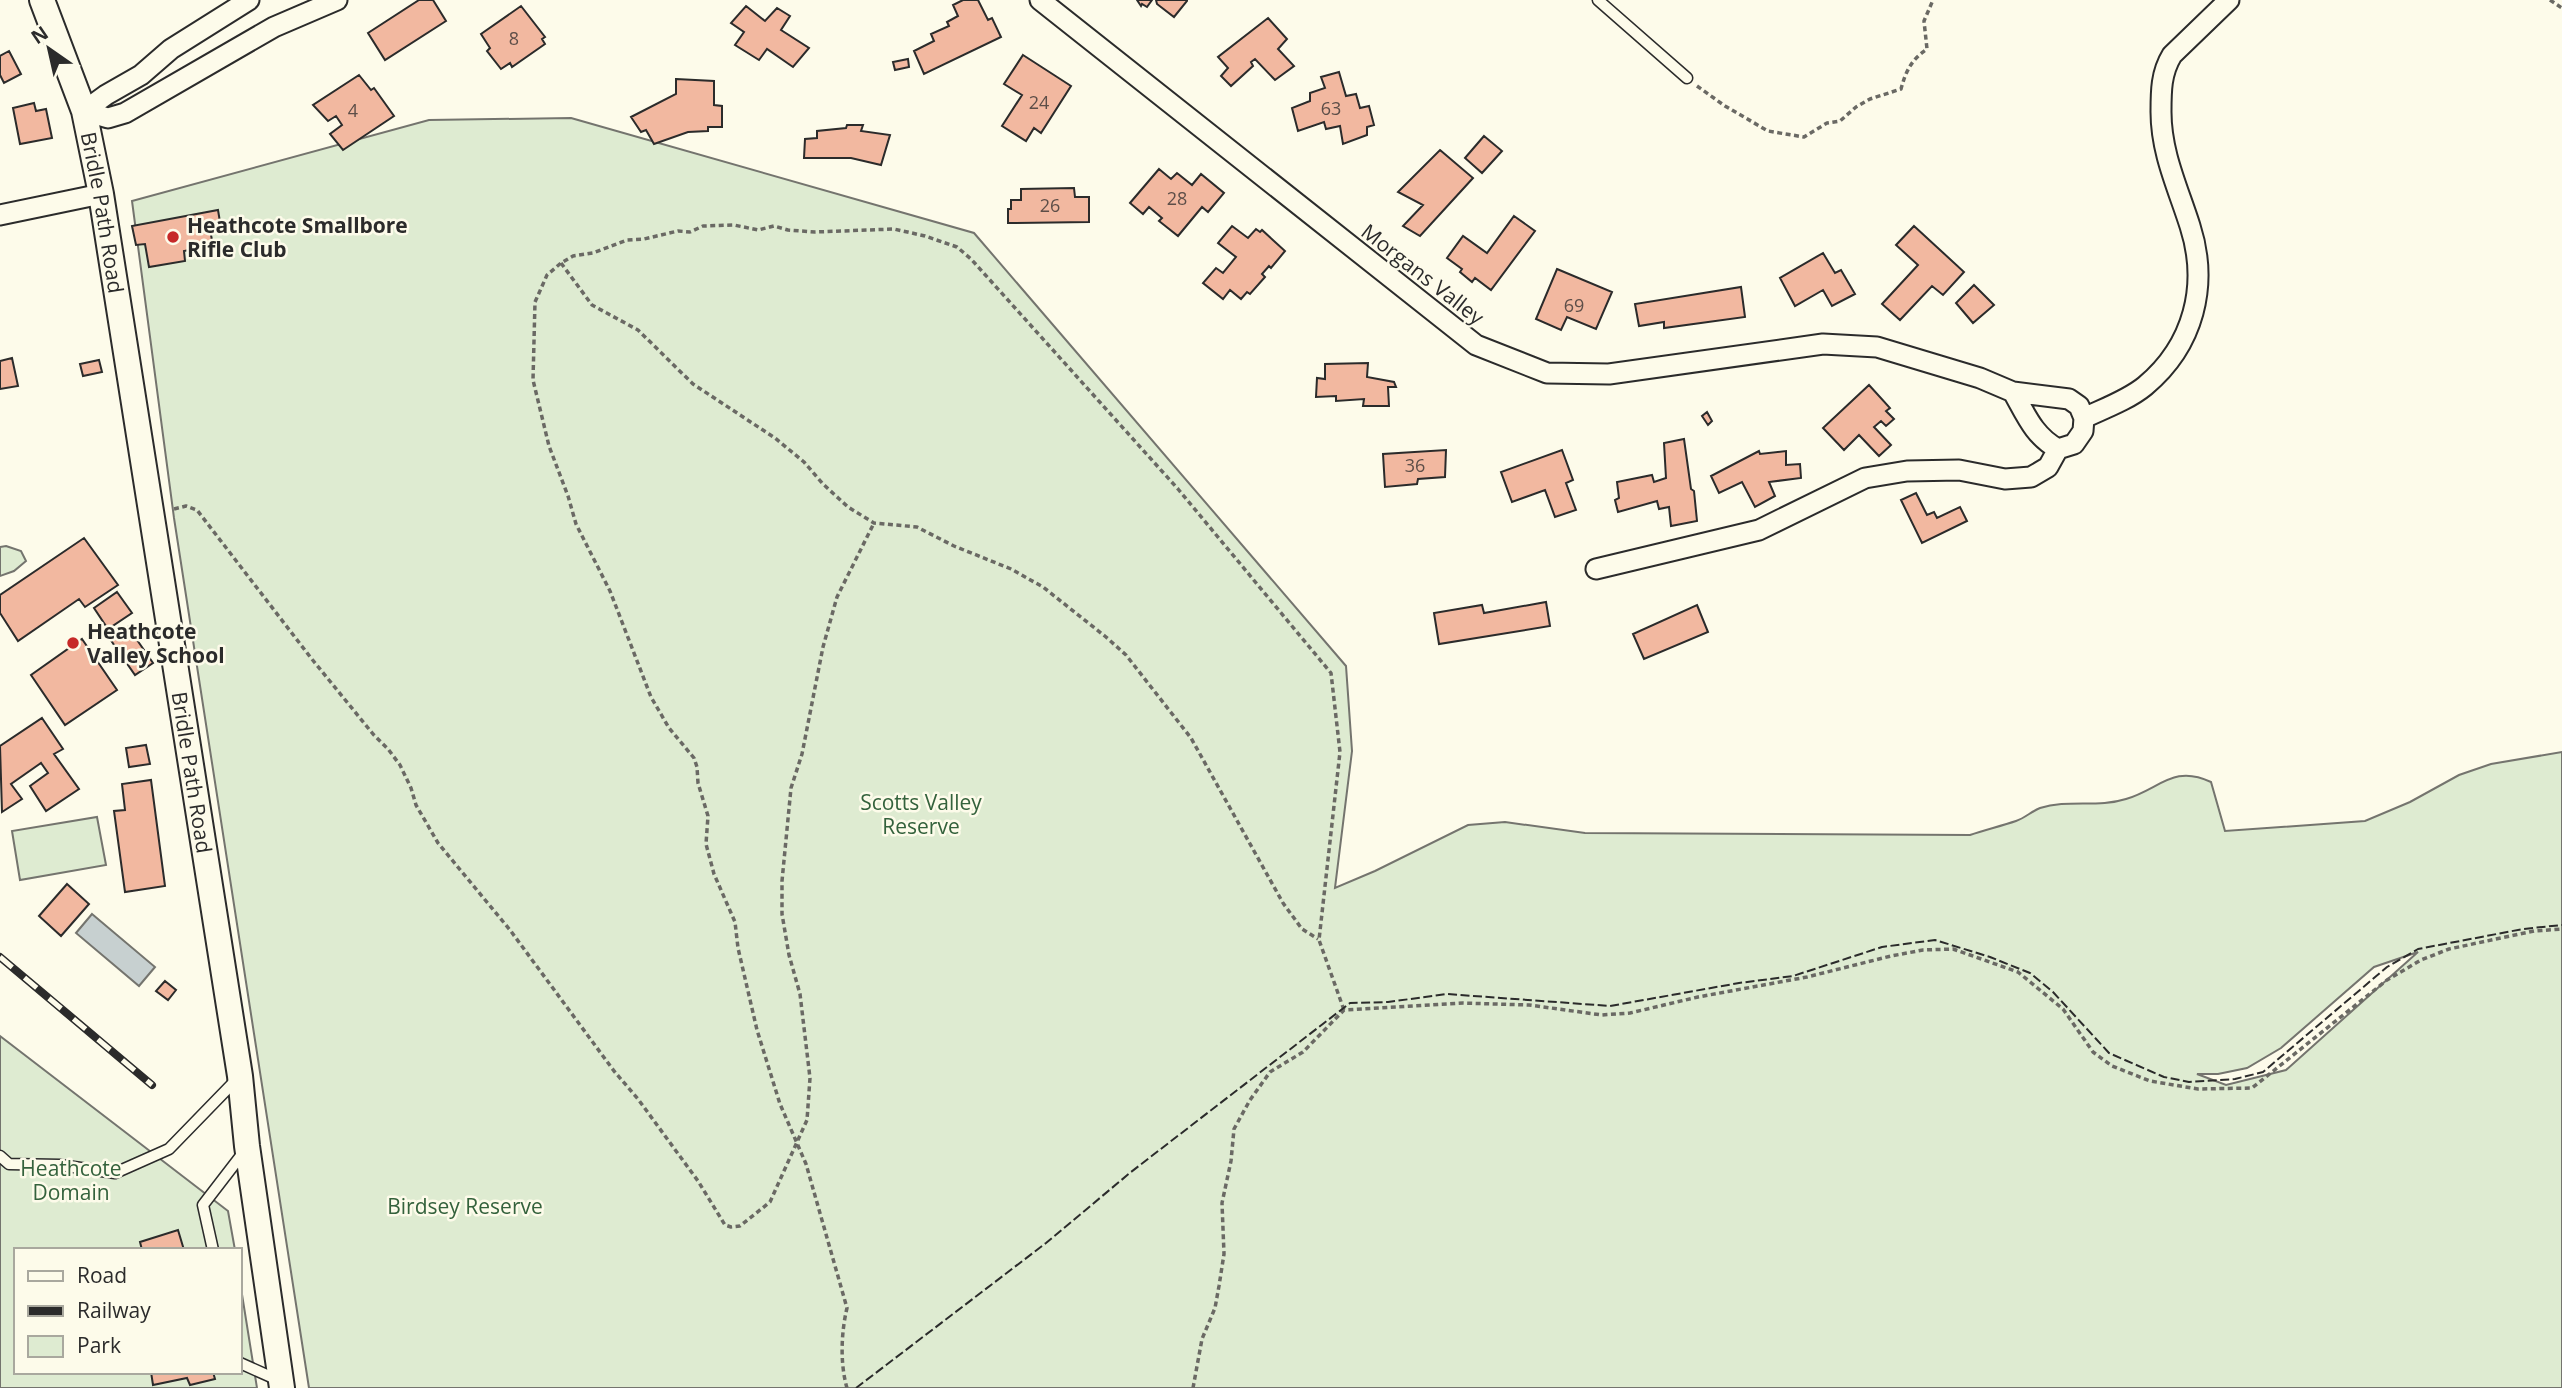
<svg xmlns="http://www.w3.org/2000/svg" width="2562" height="1388" viewBox="0 0 2562 1388" font-family="'Open Sans',sans-serif">
<style>
.green{fill:#deebd1;stroke:#74746e;stroke-width:2;fill-rule:evenodd}
.water{fill:#c7d0d0;stroke:#74746e;stroke-width:2}
.building{fill:#f2b8a0;stroke:#2b2b2b;stroke-width:2}
.lines{fill:none;stroke-linecap:round;stroke-linejoin:round}
.service-casing{stroke:#2b2b2b;stroke-width:13}
.minor-casing{stroke:#2b2b2b;stroke-width:23}
.tertiary-casing{stroke:#2b2b2b;stroke-width:28}
.path{stroke:#6a6964;stroke-width:3.5;stroke-dasharray:5 3.5;stroke-linecap:butt}
.service{stroke:#fdfbea;stroke-width:10}
.minor{stroke:#fdfbea;stroke-width:19}
.tertiary{stroke:#fdfbea;stroke-width:24}
.rail-casing{stroke:#2b2b2b;stroke-width:8}
.rail{stroke:#fdfbea;stroke-width:5;stroke-dasharray:16;stroke-linecap:butt}
.fence{stroke:#2b2b2b;stroke-width:2;stroke-dasharray:9 3.5;stroke-linecap:butt}
.poi-dot{fill:#c62828;stroke:#fdfbea;stroke-width:2.5}
.labels{text-anchor:middle;dominant-baseline:central;stroke-width:5;stroke-linejoin:round;paint-order:stroke}
.number-label{font-size:18px;fill:#5d4e48}
.street-label{font-size:21px;fill:#2b2b2b;stroke:#fdfbea}
.poi-label{font-size:21px;font-weight:bold;fill:#2b2b2b;stroke:#fdfbea;text-anchor:start}
.park-label{font-size:21px;fill:#34623c;stroke:#fdfbea}
</style>
<rect width="100%" height="100%" fill="#fdfbea"/>
<path class="green" d="M571 118 974 233 1346 666 1352 751 1335 888 1375 871 1468 825 1505 822 1585 833 1970 835C1985 830 2001 826 2016 821 2025 818 2032 811 2040 808 2068 799 2098 808 2126 799 2160 789 2173 764 2211 782L2225 831 2365 821 2410 802 2459 775 2491 764 2562 752V1388H309L174 518 132 201 429 120ZM2418 952 2286 1070 2226 1085 2197 1074H2218L2247 1068 2281 1048 2374 967Z
M6 546 21 551 26 561 14 571 0 576V547Z
M97 817 106 865 20 880 12 831Z
M0 1036 228 1211 235 1250H16V1372H240V1282L257 1388H0Z"/>
<path class="water" d="M92 914 155 967 139 986 76 933Z"/>
<path class="building" d="M419 0H433L446 21 385 60 368 33Z
M963 0H978L988 20 992 18 1001 37 924 74 914 51 934 41 931 34 949 26 947 22 958 16 953 5Z
M1137 0H1152L1147 7 1142 4 1141 6Z
M1156 0H1187V1L1174 17 1157 4Z
M521 6 545 37 542 39 545 44 512 67 510 63 501 69 487 51 490 48 481 34Z
M746 6 765 21 777 8 790 16 781 30 809 48 793 67 767 49 759 60 735 45 744 32 731 23Z
M1268 18 1287 39 1278 49 1294 66 1275 80 1255 59 1251 62 1253 66 1231 86 1221 76 1228 68 1218 57Z
M9 51 21 74 4 83 0 75V56Z
M1023 55 1071 86 1041 133 1034 128 1026 141 1002 126 1022 95 1004 84Z
M908 59 909 67 895 70 893 62Z
M1339 72 1346 96 1356 94 1360 108 1369 106 1374 125 1367 127V135L1343 144 1340 126 1326 129 1324 122 1298 131 1292 108 1310 101V93L1325 88 1321 77Z
M359 75 371 90 374 88 394 116 343 150 330 134 342 125 336 116 328 121 313 105Z
M676 79 714 81V105L722 106V127H708V131L688 132 654 144 646 130 641 132 631 117 676 94Z
M34 103 36 111 46 109 52 138 20 144 13 108Z
M847 125H863L861 131 890 135 881 165 851 158H804L805 139 817 138V131L846 128Z
M1484 136 1502 151 1482 173 1465 158Z
M1440 150 1473 178 1420 236 1403 226 1423 205 1398 192Z
M1159 169 1171 179 1177 173 1192 185 1201 174 1224 193 1208 212 1202 207 1178 236 1159 221 1162 218 1149 207 1143 214 1130 203Z
M1074 188 1075 197H1089V222L1008 223V209H1011V200H1021V189Z
M218 210 221 228 210 230 213 245 184 251 185 261 149 267 145 244 136 245 132 226Z
M1514 216 1535 231 1491 290 1475 278 1472 282 1460 272 1462 269 1447 258 1463 236 1487 253Z
M1232 226 1248 238 1256 229 1260 232 1262 230 1285 251 1271 268 1269 266 1262 274 1265 277 1250 294 1247 292 1241 299 1230 290 1223 299 1203 283 1216 268 1223 273 1236 257 1218 243Z
M1914 226 1964 272 1943 295 1932 286 1900 320 1882 304 1918 265 1896 245Z
M1823 253 1835 273 1841 270 1855 294 1832 306 1823 290 1795 306 1780 278Z
M1557 269 1612 292 1596 329 1567 317 1561 330 1536 319Z
M1974 285 1994 305 1973 323 1956 303Z
M1741 287 1745 317 1664 328V322L1639 326 1635 304Z
M12 358 18 386 0 389V361Z
M99 360 102 372 83 376 80 364Z
M1368 363 1367 377 1394 382 1396 387H1388L1389 406H1363L1364 399 1336 401V396L1316 397 1317 378 1325 379V364Z
M1869 385 1890 408 1886 411 1894 419 1886 426 1881 421 1874 427 1891 445 1879 456 1859 435 1844 450 1823 428Z
M1707 412 1712 421 1708 425 1702 416Z
M1684 439 1691 489 1694 491 1697 521 1671 526 1669 507 1659 509 1657 501 1618 512 1615 500 1619 498 1617 482 1652 475 1654 482 1666 478 1664 443Z
M1446 450 1445 477 1418 479 1417 484 1385 487 1383 454Z
M1562 450 1573 480 1566 483 1576 510 1555 517 1545 490 1512 502 1501 472Z
M1759 451 1760 454 1786 451V465L1800 464 1801 478 1769 482 1775 496 1755 507 1742 482 1719 493 1711 476Z
M1916 493 1927 515 1934 512 1937 518 1960 507 1967 521 1922 543 1901 500Z
M84 538 118 585 85 607 79 599 18 641 0 613V595Z
M117 592 132 613 108 629 94 608Z
M1546 602 1550 626 1439 644 1434 613 1482 605 1484 613Z
M1697 605 1708 632 1644 659 1633 634Z
M128 627 153 663 135 675 110 639Z
M82 639 117 690 65 725 31 675Z
M42 718 63 749 54 754 79 789 46 811 30 786 48 773 41 763 11 784 22 799 2 812 0 746Z
M146 745 150 764 129 767 126 748Z
M151 780 165 886 125 892 114 811 125 810 122 784Z
M67 884 89 904 61 936 39 916Z
M165 981 176 990 168 1000 156 991Z
M178 1230 184 1250H142L140 1242Z
M151 1372H213L215 1379 190 1385 187 1378 153 1385Z"/>
<g class="lines">
<defs>
<path id="service" d="M1598 0 1687 78
M0 1156 9 1164 60 1165 115 1173 169 1149 237 1079
M213 1250 203 1205 243 1153
M240 1363 278 1380"/>
<path id="minor" d="M1040 0 1476 345 1547 373 1609 374 1823 344 1877 347 1980 378 2013 392 2069 399 2079 406 2084 418 2083 431 2074 444 2058 449C2034 436 2026 415 2013 392
M84 111 108 118 125 113 274 27 337 0
M84 111 106 95 141 75 171 49 249 0
M0 215 101 194
M2084 418C2103 409 2128 400 2145 386 2194 345 2209 285 2190 226 2178 188 2161 153 2161 112 2161 91 2161 73 2172 55L2229 0
M1596 569 1759 530 1865 478 1907 471 1959 470 2005 479 2031 477 2048 467 2058 449"/>
<g id="tertiary">
<path id="s1" d="M42 0 84 111 101 194 240 1076 247 1146 282 1388"/>
</g>
</defs>
<use href="#service" class="service-casing"/>
<use href="#minor" class="minor-casing"/>
<use href="#tertiary" class="tertiary-casing"/>
<path class="path" d="M2550 0 2562 8
M1697 86 1725 106 1768 131 1804 137 1827 123 1840 121 1856 107 1870 99 1901 89C1906 71 1911 60 1927 49L1924 21 1933 0
M561 263 592 305 638 330 693 384 775 438 804 462 823 484 848 507 874 523 917 527 954 546 1011 569 1043 587 1106 637 1126 655 1191 738 1283 903 1302 929 1318 939
M174 509 186 506 197 510 311 658 373 734 388 749 400 765 411 788 416 805 438 843 510 930 614 1071 638 1099 698 1181 725 1225 731 1227 740 1226 770 1202 807 1120 810 1078 800 994 789 955 782 914V881L791 788 802 754 823 647 837 597 874 523
M847 1388C840 1364 841 1333 847 1308L806 1164 780 1104 757 1030 738 948 735 922 714 874 706 844 708 816 698 783 697 767 694 758 669 728 651 697 610 591 576 524 568 496 549 446 533 380 535 302 547 275 561 263 573 256 593 253 627 240 644 239 678 231 690 232 703 226 734 225 758 230 774 226 788 230 815 232 894 229 925 236 957 247 971 259 1178 489 1331 673 1340 752 1319 940 1344 1010
M1193 1388 1202 1339 1215 1308 1219 1286 1224 1254 1222 1203 1231 1161 1234 1129 1250 1100 1270 1072 1303 1052 1344 1010 1463 1003 1529 1005 1602 1015 1630 1013 1698 997 1807 977 1891 956 1923 950 1953 949 2018 972 2063 1009 2093 1052 2112 1066 2150 1081 2198 1089 2252 1088 2387 980 2421 960 2449 949 2534 931 2562 929"/>
<use href="#service" class="service"/>
<use href="#minor" class="minor"/>
<use href="#tertiary" class="tertiary"/>
<defs>
<path id="rail" d="M0 957 152 1085"/>
</defs>
<use href="#rail" class="rail-casing"/>
<use href="#rail" class="rail"/>
<path class="fence" d="M856 1388 1046 1243 1131 1172 1350 1003 1388 1002 1447 994 1610 1006 1739 983 1793 976 1882 947 1935 940 1990 957 2030 973 2053 992 2109 1053 2164 1077 2189 1082 2235 1079 2263 1072 2387 967 2418 949 2523 929 2562 925"/>
</g>
<g class="poi-dot">
<circle cx="173" cy="237" r="7"/>
<circle cx="73" cy="643" r="7"/>
</g>
<g class="labels">
<g class="number-label">
<text x="514" y="38">8</text>
<text x="1039" y="102">24</text>
<text x="1331" y="108">63</text>
<text x="353" y="110">4</text>
<text x="1177" y="198">28</text>
<text x="1050" y="205">26</text>
<text x="1574" y="305">69</text>
<text x="1415" y="465">36</text>
</g>
<g class="street-label">
<text stroke="none"><textPath href="#s1" startOffset="222">Bridle Path Road</textPath></text>
<text transform="translate(1423 274) rotate(38)">Morgans Valley</text>
<text stroke="none"><textPath href="#s1" startOffset="789">Bridle Path Road</textPath></text>
</g>
<g class="poi-label">
<text x="187" y="225">Heathcote Smallbore<tspan x="187" dy="24">Rifle Club</tspan></text>
<text x="87" y="631">Heathcote<tspan x="87" dy="24">Valley School</tspan></text>
</g>
<g class="park-label">
<text x="921" y="802">Scotts Valley<tspan x="921" dy="24">Reserve</tspan></text>
<text x="71" y="1168">Heathcote<tspan x="71" dy="24">Domain</tspan></text>
<text x="465" y="1206">Birdsey Reserve</text>
</g>
</g>
<rect x="14" y="1248" width="228" height="126" fill="#fdfbea" stroke="#a9a89e" stroke-width="2"/>
<rect x="28" y="1271" width="35" height="10" fill="#fdfbea" stroke="#a9a89e" stroke-width="2"/>
<text x="77" y="1283" font-size="21" fill="#2b2b2b">Road</text>
<rect x="28" y="1306" width="35" height="10" fill="#2b2b2b" stroke="#a9a89e" stroke-width="2"/>
<text x="77" y="1318" font-size="21" fill="#2b2b2b">Railway</text>
<rect x="28" y="1336" width="35" height="21" fill="#deebd1" stroke="#a9a89e" stroke-width="2"/>
<text x="77" y="1353" font-size="21" fill="#2b2b2b">Park</text>
<g transform="translate(49 49) rotate(326)" stroke="#fdfbea" stroke-width="5" paint-order="stroke">
<path d="M0-5L12 26L0 18L-12 26Z" fill="#2b2b2b"/>
<text y="-10" font-size="19" font-weight="bold" text-anchor="middle" fill="#2b2b2b">N</text>
</g>
</svg>
